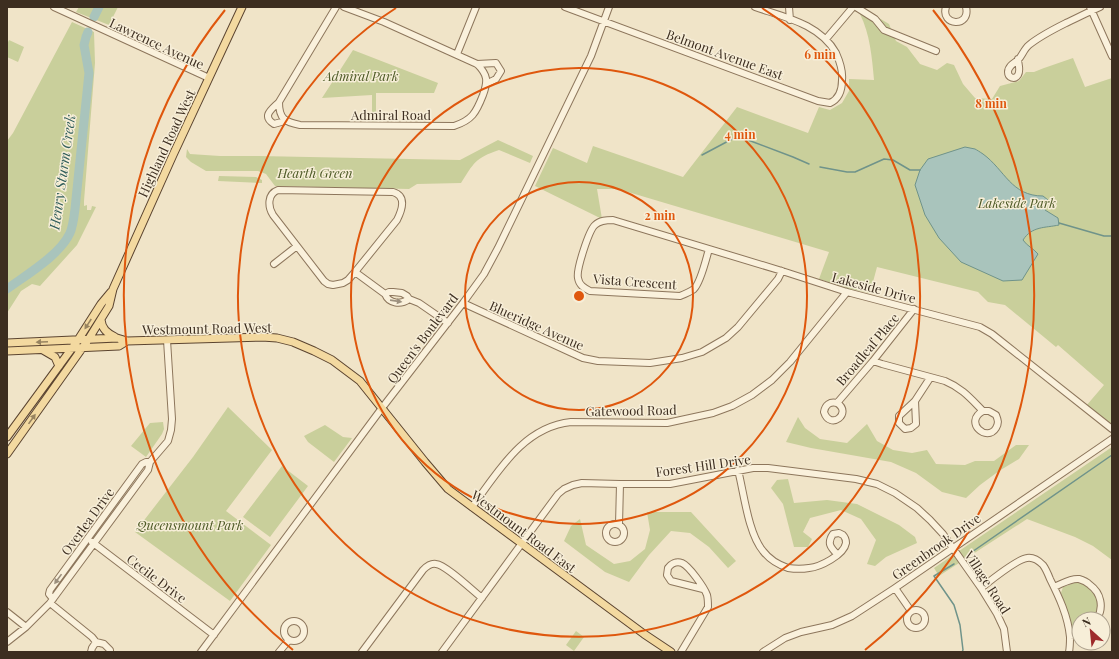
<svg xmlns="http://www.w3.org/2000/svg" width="1119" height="659" viewBox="0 0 1119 659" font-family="'Playfair Display',serif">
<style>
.green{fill:#c9cf9b}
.water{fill:#a9c4bc;stroke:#6f938a}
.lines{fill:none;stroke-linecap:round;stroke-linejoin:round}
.stream{stroke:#6f938a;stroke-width:1.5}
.river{stroke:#a9c4bc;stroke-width:9}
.minor-casing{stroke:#8d765c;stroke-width:8}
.major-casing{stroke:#5b4430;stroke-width:9}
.minor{stroke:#faf1dc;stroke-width:6}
.major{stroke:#f3d9a0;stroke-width:7}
.oneway{fill:#9c907e}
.oneway2{fill:#988460}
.ring{fill:none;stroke:#df570d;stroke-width:2}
.labels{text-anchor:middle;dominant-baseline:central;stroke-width:3;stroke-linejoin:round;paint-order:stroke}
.street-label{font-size:13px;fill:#3d2e20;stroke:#f7eed8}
.park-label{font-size:13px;font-style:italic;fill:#4d5a26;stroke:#f7eed8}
.water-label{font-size:14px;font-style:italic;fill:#2f5d5a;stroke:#f7eed8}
.centre{fill:#df570d;stroke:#f7eed8;stroke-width:2}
.ring-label{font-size:12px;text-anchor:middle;font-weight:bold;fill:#df570d;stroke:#f7eed8;stroke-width:3;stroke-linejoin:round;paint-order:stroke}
</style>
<rect width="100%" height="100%" fill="#f0e4c8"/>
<path class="green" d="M79 7H118L109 25 76 12Z
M864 9 889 24 896 41 907 47 920 64 937 70 947 63 954 65 963 84 975 98 992 99 1000 86 1019 81 1026 72H1034L1044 68 1047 67 1073 58 1085 87 1112 78V425L1086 406 1104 385 1058 345 1056 347 1005 305 988 302 978 292 877 267 870 293 850 289 819 279 829 252 618 189H597L602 219 535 186 553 148 587 163 593 146 683 177 737 107 808 133 819 107 830 110 842 103 849 91V79L874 80C872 58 870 34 860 14Z
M72 22 94 32 95 63 84 201V206L87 205V210H91L92 206 96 207 77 245 40 286 32 284 21 291 7 313V141L13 133Z
M9 40 24 47 18 62 7 57V44Z
M353 50 438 83 434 93H376V121L372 122V95L322 98Z
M498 140 533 156 530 163 499 150C475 158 474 163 461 183L417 184 409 189 275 186 266 174 258 171H206L191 162 186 157 187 149 190 154 220 156H259L460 160Z
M219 176 256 177 262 180V183L218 181Z
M228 407 272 450 226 511 271 545 230 601 135 532 193 457Z
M798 417 805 428 820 439 847 443 867 424 877 441 893 450 912 453 927 450 936 464 965 465 975 461H994L1016 445H1029L1019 459 999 471 980 485 966 498 942 492 916 473 891 462 811 448 786 442Z
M163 422 164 429 162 434 146 457 131 446 150 423Z
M325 425 343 437 352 438 334 462 308 442 304 436Z
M1112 447V560L1093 546 1075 537 1027 519 939 576 934 568Z
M282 466 308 486 270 537 243 517Z
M788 479 794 503 827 500 857 504 899 525 915 537 917 543 886 557 875 566 867 564 876 540 861 519 841 510 810 518 803 532 812 539 808 547H794L783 504 771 488 777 480Z
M647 512H691L736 561 728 568 709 547 690 533 671 531 649 555 629 582 605 572 564 541 571 526 580 519 586 545 614 564 630 561 645 549 650 530Z
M1074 583C1080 582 1085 584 1089 589 1099 597 1100 608 1094 619H1079V631L1076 632 1073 631 1071 628 1065 606 1061 593 1063 587Z
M576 631 584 637 574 651 566 645Z"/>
<path class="water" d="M965 147C968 148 972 148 975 149 977 150 980 152 983 154 1005 170 1011 196 1043 196L1048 200 1045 210 1058 218 1059 225C1045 228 1032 226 1023 240 1027 246 1033 248 1038 254L1022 280 1003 281 961 262 939 238 925 215 915 185 920 170 928 159Z"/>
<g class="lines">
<path class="stream" d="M702 155 734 138 748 140 793 157 809 164
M820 167 847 172H855L884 159 893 160 910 170H920
M1059 223 1104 236H1112
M969 554 1112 455
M954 564 934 576 954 605 960 625 963 650 962 652"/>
<path class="river" d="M94 17 99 7
M7 289C26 275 60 255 70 233 73 226 74 217 75 209L89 73 84 45 86 37 88 32"/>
<defs>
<path id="minor" d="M54 7 209 78
M336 7 279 102C279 119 285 122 300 125L454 126C472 120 476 113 483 95 488 81 488 75 477 64L384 22 344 7
M565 7 818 101 830 103C839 99 842 90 842 80 843 71 840 62 836 53 820 24 784 17 755 7
M789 7 790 20
M856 7 875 19 884 30 936 51
M946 7C940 26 971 28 966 7
M1090 7 1112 56
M826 39 853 7
M457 54 476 7
M1018 59C1018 64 1021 70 1018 75 1015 80 1008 78 1008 72 1008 66 1014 63 1018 60 1022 56 1024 49 1029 45 1040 36 1054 29 1066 23 1077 18 1088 12 1100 7
M477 64 496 63 501 71 496 79 486 84
M279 102C272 109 261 116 274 124L285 121
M278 190 393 192C407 196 402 210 397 220L355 272 348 280 343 283 333 285 328 284 324 281 273 215C268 207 267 194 278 190Z
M709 249C706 259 701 282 694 289 690 292 685 294 680 296L590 291C584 288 579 285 578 278 576 270 589 230 595 225 600 220 607 220 613 220L782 271 847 292 980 327 992 334 1112 429
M274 264 297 246
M355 272 385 294C389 304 401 305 409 299
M385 294 389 292H393L402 293 407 296 409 299 419 303 448 323
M463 303 583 358 598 361 650 363 682 358 702 352 726 338 738 327 778 279 782 271
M873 361 882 364 945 381C962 388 971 399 983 411H989L996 415C998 420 999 423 996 428 987 443 963 422 983 411
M915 401 916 424 911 428 905 429 899 423V416L915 401 930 378
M837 403C853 413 830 431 824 412 825 405 830 401 837 403L873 361 914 309
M738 470C744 493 748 533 763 551 769 559 779 565 788 568 795 569 803 569 809 568 820 567 844 555 846 543 846 540 845 537 843 535L839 533 833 534C827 543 830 547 837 554
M472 507C498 472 523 427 571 422L667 423 713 413 732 406 752 395 772 380 790 362 847 292
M606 533a9 9 0 1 1 18 0a9 9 0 1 1-18 0Z
M619 525 620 484
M92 542 214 635
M1054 587C1062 584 1070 578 1079 579 1083 580 1087 582 1090 585 1101 593 1104 607 1097 619
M895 588 911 611
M981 588C990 581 1017 559 1027 558 1033 557 1039 561 1043 565 1046 569 1048 574 1050 579 1059 597 1068 616 1070 637 1070 642 1070 647 1069 652
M53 599 49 594 50 590 142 464 146 462H150
M50 603 92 637 96 642 104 644 110 650V652
M907 619a9 9 0 1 1 18 0a9 9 0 1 1-18 0Z
M7 612 26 627
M284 631a10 10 0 1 1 20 0a10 10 0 1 1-20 0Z
M1070 636 1079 635
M7 642 26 627 50 603 148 470 150 462 168 441 171 430 172 419 167 340
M91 652 92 648 96 642
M201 652 382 408 463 303 484 274 498 248 591 56 609 7
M279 652 289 640
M362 652 423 570C426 567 431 563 436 564 446 565 473 591 482 598
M442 652 558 494 564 489 573 485 582 483 620 484H670L753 468H768L856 479 877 484 895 493 917 508 930 520 943 534 981 588 997 614 1004 629 1007 652
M681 652 708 607C708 603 708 599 707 595 704 587 689 566 682 563 676 561 671 564 668 568L667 575 671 581 703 589
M763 652 785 638 801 632 832 625 852 616 895 588 1112 439"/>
<path id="major" d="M101 320C102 329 107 333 115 337
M7 343 117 338 127 341 262 337 277 338 293 342 314 351 332 360 360 381 425 462 448 489 644 634 671 652
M43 350 55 357 59 366
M7 351 119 346 127 341
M7 437 78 340 101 304 111 292
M7 454 88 340 109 306 113 289 173 155 242 7"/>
</defs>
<use href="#minor" class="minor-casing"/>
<use href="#major" class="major-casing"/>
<use href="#minor" class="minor"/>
<use href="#major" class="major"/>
</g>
<defs><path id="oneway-solid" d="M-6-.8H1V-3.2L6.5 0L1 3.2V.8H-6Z"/></defs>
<g class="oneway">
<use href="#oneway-solid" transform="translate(396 301) rotate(8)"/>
<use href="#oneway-solid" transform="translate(58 579) rotate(126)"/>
</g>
<g class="oneway2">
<use href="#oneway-solid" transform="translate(88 324) rotate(123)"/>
<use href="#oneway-solid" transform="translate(42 342) rotate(178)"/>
<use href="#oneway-solid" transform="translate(32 419) rotate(-55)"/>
</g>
<g class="ring">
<circle cx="579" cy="296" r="114"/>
<circle cx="579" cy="296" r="228"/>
<path d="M762 8A341 341 0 1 1 396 8"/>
<path d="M293 650A455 455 0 0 1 225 10M933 10A455 455 0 0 1 865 650"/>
</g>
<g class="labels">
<g class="street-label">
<text transform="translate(157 43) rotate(25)">Lawrence Avenue</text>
<text transform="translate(725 54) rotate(20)">Belmont Avenue East</text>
<text x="391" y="114">Admiral Road</text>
<text transform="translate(166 143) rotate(-65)">Highland Road West</text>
<text transform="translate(635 281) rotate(4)">Vista Crescent</text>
<text transform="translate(874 287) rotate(15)">Lakeside Drive</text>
<text transform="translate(537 325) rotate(24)">Blueridge Avenue</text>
<text transform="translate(207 328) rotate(-1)">Westmount Road West</text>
<text transform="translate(422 338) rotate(-53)">Queen's Boulevard</text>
<text transform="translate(867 349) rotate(-50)">Broadleaf Place</text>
<text transform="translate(631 410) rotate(-1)">Gatewood Road</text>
<text transform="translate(703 465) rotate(-8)">Forest Hill Drive</text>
<text transform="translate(87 521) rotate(-54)">Overlea Drive</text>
<text transform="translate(524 531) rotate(37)">Westmount Road East</text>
<text transform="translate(936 546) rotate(-35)">Greenbrook Drive</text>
<text transform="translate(157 578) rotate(37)">Cecile Drive</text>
<text transform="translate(988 582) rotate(57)">Village Road</text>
</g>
<g class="park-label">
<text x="361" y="75">Admiral Park</text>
<text x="315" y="172">Hearth Green</text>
<text x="1017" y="202">Lakeside Park</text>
<text x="190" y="524">Queensmount Park</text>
</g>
<g class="water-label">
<text transform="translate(62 172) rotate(-82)">Henry Sturm Creek</text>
</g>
</g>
<circle cx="579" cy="296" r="6" class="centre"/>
<g class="ring-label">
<text x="820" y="59">6 min</text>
<text x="991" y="108">8 min</text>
<text x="740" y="139">4 min</text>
<text x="660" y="220">2 min</text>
</g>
<rect width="1119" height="659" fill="none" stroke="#3d2e20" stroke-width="16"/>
<g transform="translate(1091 631) rotate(333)"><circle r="19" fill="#f7eed8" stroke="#ada18e"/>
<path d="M0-3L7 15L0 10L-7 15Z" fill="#9e2a2b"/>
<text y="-6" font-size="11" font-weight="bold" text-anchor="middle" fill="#3d2e20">N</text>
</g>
</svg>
